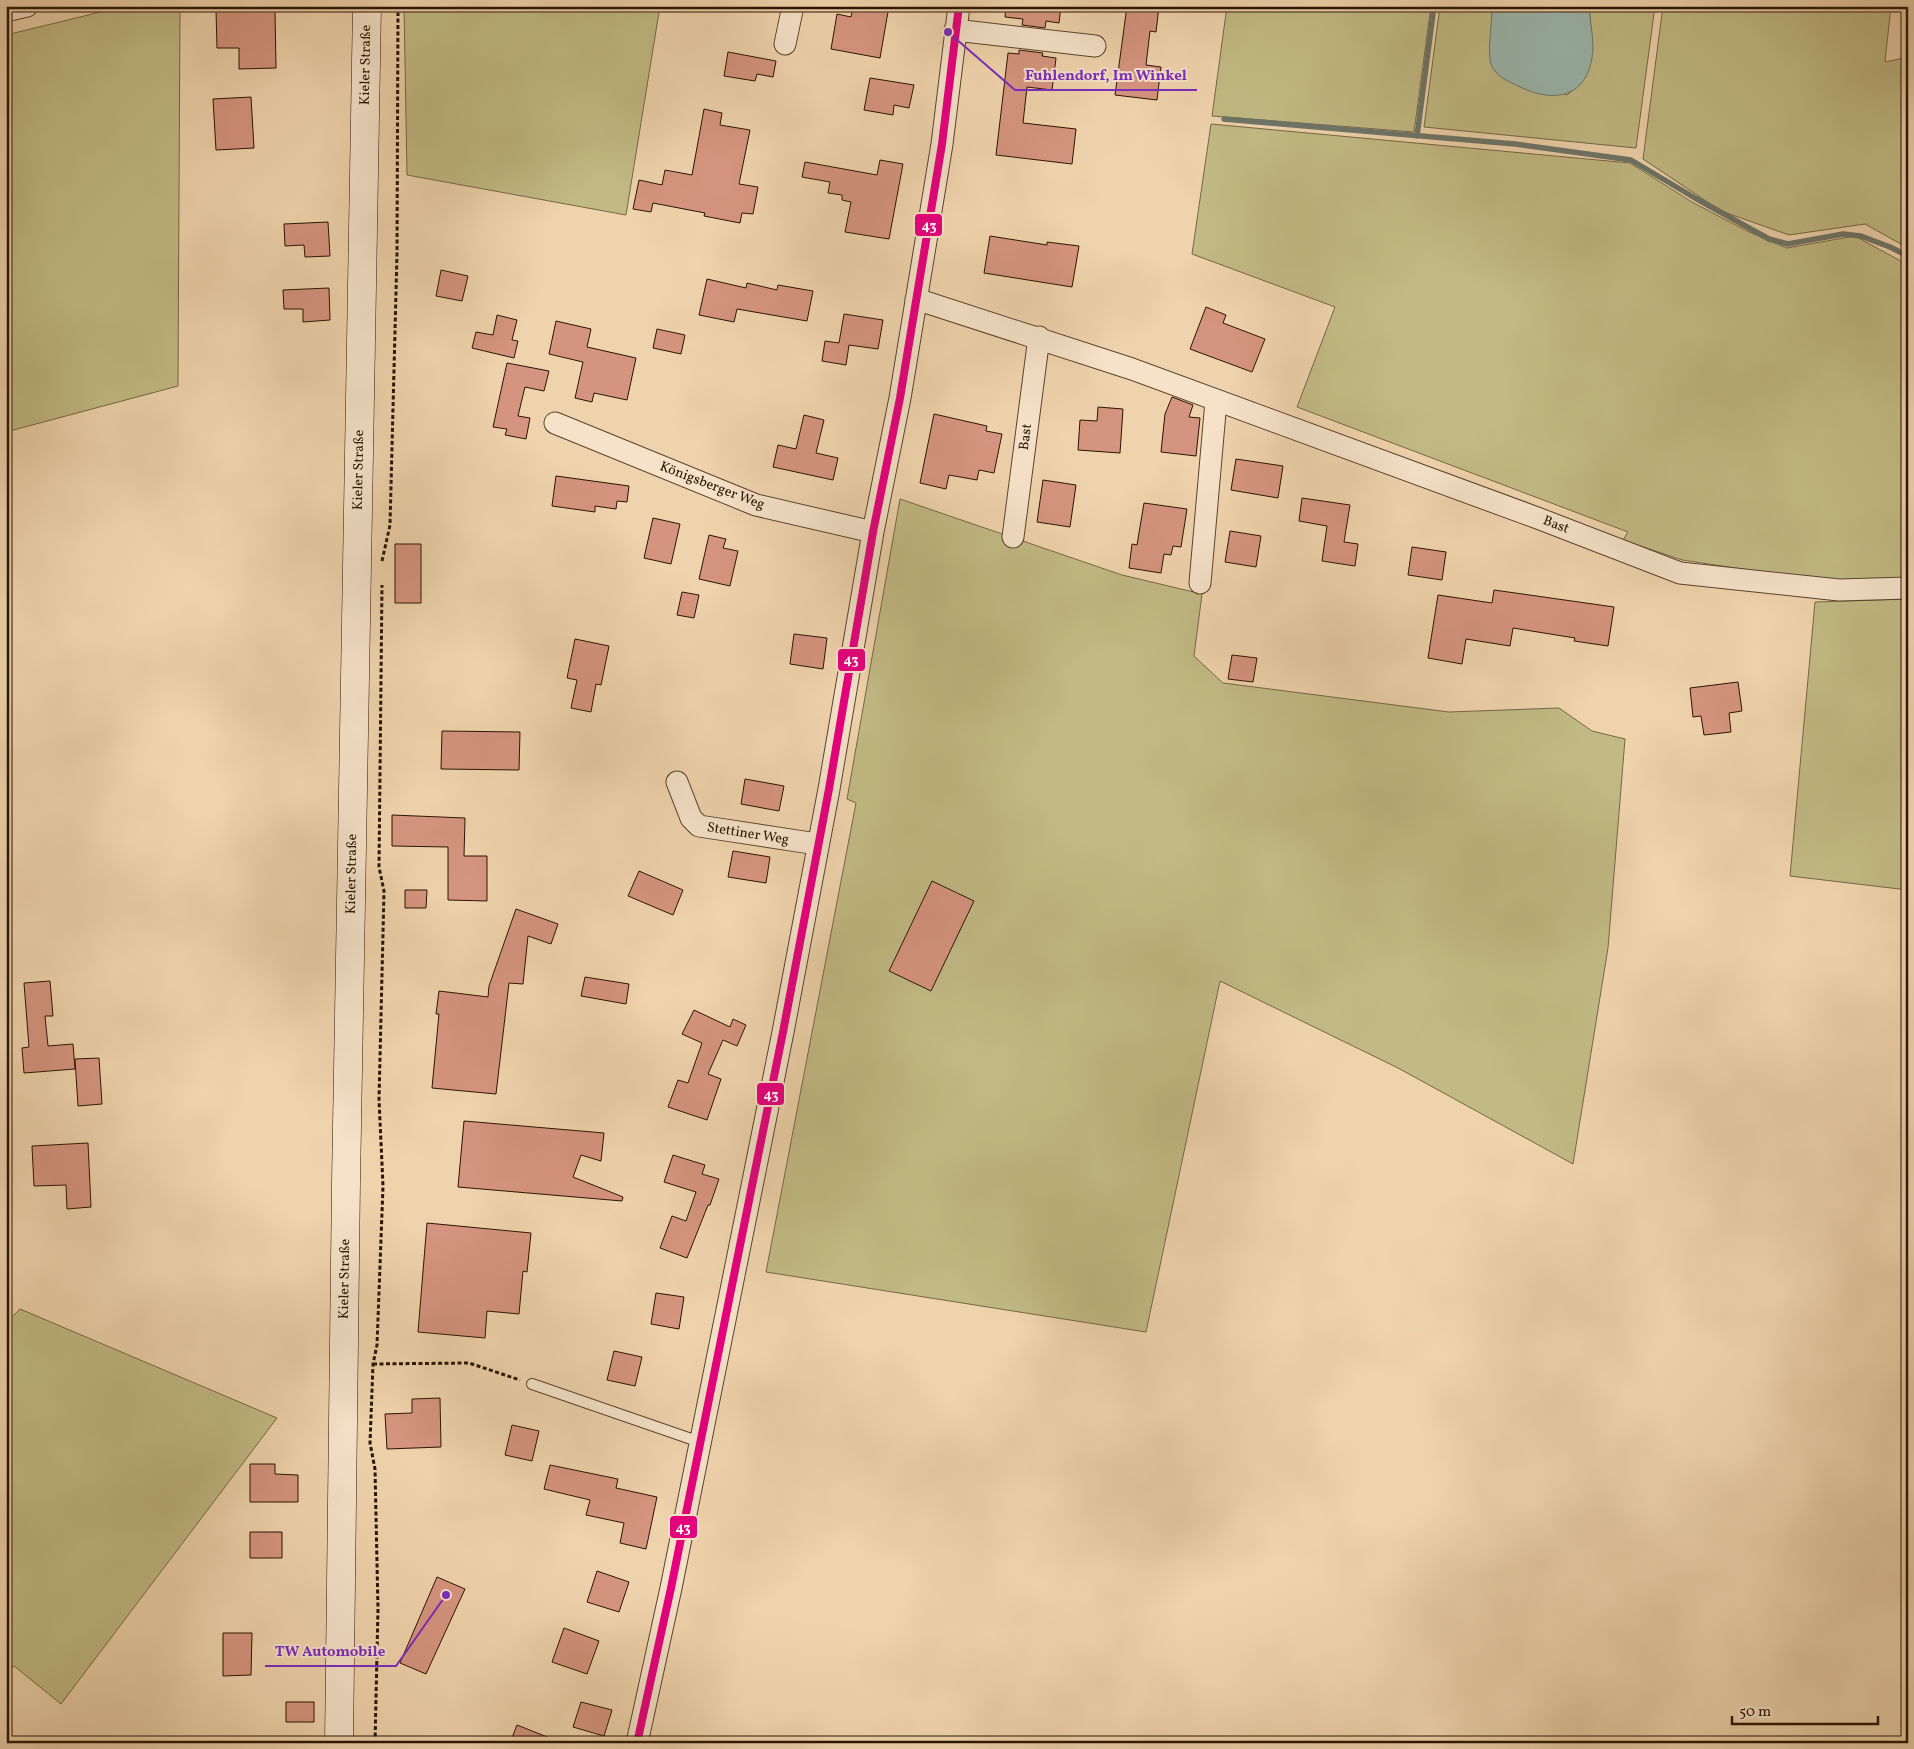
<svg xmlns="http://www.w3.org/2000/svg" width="1914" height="1749" viewBox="0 0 1914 1749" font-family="Vollkorn,serif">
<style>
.green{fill:#c1ba84;stroke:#756843}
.water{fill:#9ab7ad;stroke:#6d7669}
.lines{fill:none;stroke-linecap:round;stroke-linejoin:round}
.stream{stroke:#6d7669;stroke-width:5.5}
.building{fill:#d5947f;stroke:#291502}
.service-casing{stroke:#5a442c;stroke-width:12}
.minor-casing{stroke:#5a442c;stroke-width:23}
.secondary-casing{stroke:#291502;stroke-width:29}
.path{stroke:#291502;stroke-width:3;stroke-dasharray:4 2.5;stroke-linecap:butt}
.service{stroke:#f5e2c9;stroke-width:10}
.minor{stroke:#f5e2c9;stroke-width:21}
.secondary{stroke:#f5e2c9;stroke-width:28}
.bus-1-casing{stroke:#f5e2c9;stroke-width:11}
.bus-1{stroke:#e5007d;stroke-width:8}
.labels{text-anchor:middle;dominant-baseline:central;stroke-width:4;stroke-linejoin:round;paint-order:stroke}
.street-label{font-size:14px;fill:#291502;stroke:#f5e2c9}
.leader{fill:none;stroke:#7b2cbf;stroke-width:2}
.callout-dot{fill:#7b2cbf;stroke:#f5e2c9;stroke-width:2}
.callout-label{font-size:15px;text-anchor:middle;font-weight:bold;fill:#7b2cbf;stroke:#f5e2c9;stroke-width:4;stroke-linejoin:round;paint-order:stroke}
.line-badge{stroke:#f5e2c9;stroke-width:2}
.badge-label{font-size:14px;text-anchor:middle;font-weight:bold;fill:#fff}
</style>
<rect width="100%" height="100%" fill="#efd3ac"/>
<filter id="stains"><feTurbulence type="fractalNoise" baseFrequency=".004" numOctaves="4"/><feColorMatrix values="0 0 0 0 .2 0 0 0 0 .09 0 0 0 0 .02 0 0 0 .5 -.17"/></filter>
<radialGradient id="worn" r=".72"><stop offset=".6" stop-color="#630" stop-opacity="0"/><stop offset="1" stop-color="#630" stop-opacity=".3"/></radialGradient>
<path class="green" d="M125 6H180L178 386 6 432V35Z
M404 6H660L626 215 407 175Z
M1227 6H1431L1414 132 1212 116Z
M1440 6H1495L1492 10 1491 61 1567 95C1598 70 1592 42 1589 6H1655L1636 148 1424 127Z
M1663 6H1891L1885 62 1908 57V248L1865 224 1789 235 1721 211 1643 159Z
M1211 124 1630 163 1692 202 1747 231 1787 248 1855 236 1908 265V582L1836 583 1682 560 1623 540 1628 532 1297 407 1335 307 1192 254Z
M900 499 1122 575 1202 594 1194 656 1223 683 1449 712 1559 708 1592 731 1625 739 1608 948 1573 1164 1398 1068 1220 981 1146 1332 766 1272 856 803 847 799Z
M1908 599V890L1790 876 1815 602Z
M20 1309 277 1418 61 1704 14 1666 6 1674V1323Z"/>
<path class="water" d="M1495 6H1589C1590 20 1593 35 1593 49 1590 95 1558 105 1520 87 1508 81 1496 77 1491 64 1487 51 1492 24 1492 10Z"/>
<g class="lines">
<path class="stream" d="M1224 119 1515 144 1631 160 1695 198 1769 239 1788 244 1843 234 1861 236 1890 247 1908 256
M1417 136 1434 6"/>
</g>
<path class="building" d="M853 6H889L880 58 831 49 837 14 851 17Z
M1006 6H1061L1059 23 1046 21 1045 28 1022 25 1023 19 1005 17Z
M1127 6H1159L1156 32 1150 31 1146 65 1161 67 1157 100 1115 95Z
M275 9 276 68 239 69V48H217L216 10Z
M1019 50 1043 53 1042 56 1056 58 1052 90 1027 87 1023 123 1076 129 1072 164 996 155 1008 53 1019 54Z
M728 52 776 61 773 77 757 74 755 81 724 76Z
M870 78 914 85 909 108 894 105 893 115 864 110Z
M251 97 254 148 216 150 213 99Z
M704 109 722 113 720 125 750 130 739 184 758 187 753 214 742 213 740 223 704 216 705 213 653 203 651 212 633 209 639 180 662 185 665 170 692 175Z
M880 160 903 164 889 239 845 232 851 202 842 200V195L828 193 830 182 802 177 805 162 877 175Z
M328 222 330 256 305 257 304 245 285 246 284 224Z
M990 236 1047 245V242L1079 246 1072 287 984 273Z
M441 270 468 276 462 301 436 296Z
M707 279 746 288 747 283 777 290 778 285 813 291 807 321 737 309 734 322 699 315Z
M329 288 330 320 303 322V309H284L283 290Z
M1206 307 1226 315 1223 323 1265 339 1252 372 1190 349Z
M844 314 883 320 878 349 849 345 846 365 822 361 825 341 839 343Z
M497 315 517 320 512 340 518 341 514 358 472 348 476 332 493 335Z
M556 321 591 329 587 347 636 358 627 400 594 393 592 402 575 398 583 362 549 354Z
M657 329 685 335 681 354 653 348Z
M507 363 549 371 544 391 525 387 518 416 530 418 526 439 505 435 507 429 493 427Z
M1172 397 1193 405 1189 417 1200 418 1196 456 1161 452 1165 414Z
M1098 407 1123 409 1120 453 1078 450 1080 420 1097 421Z
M934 414 987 426 986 431 1002 434 994 473 979 470 977 480 949 475 946 489 920 483Z
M804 415 824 420 816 453 838 458 833 480 773 467 778 445 796 449Z
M1236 459 1283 466 1278 498 1231 490Z
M556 476 629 486 627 502 617 501 616 509 595 506V512L552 506Z
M1043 480 1076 485 1070 527 1037 522Z
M1302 498 1350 505 1344 542 1358 544 1355 566 1322 561 1327 526 1299 521Z
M1144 503 1187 509 1181 547 1173 546 1171 555 1164 554 1161 573 1129 568 1132 544 1137 545Z
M653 518 680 524 671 564 644 558Z
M1230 531 1261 536 1256 567 1225 562Z
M709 535 726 539 723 548 738 551 730 586 699 579Z
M395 544H421V603H395Z
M1412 547 1446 552 1442 580 1408 575Z
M1494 590 1614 607 1608 646 1574 641 1575 638 1513 628 1510 646 1466 639 1462 664 1428 658 1438 595 1492 603Z
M682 592 699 595 694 618 677 615Z
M794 634 827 638 823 669 790 664Z
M575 639 609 646 601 685 596 684 591 712 571 708 577 680 567 678Z
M1232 655 1257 658 1253 682 1228 679Z
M1738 682 1742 711 1729 713 1731 732 1704 735 1701 716 1693 717 1690 688Z
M442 731 520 732 519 770 441 769Z
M745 779 784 786 779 811 741 804Z
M392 815 465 818 464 856H487V901L448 900V847L392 846Z
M733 851 770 857 766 883 728 877Z
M639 871 683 890 673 915 628 896Z
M932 881 974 901 931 991 889 971Z
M405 890H427L426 908H405Z
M516 909 558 924 551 944 528 936 523 984 509 983 496 1094 432 1088 439 1014H436L439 991 488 997 489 986Z
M585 977 629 984 626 1004 581 996Z
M50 981 53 1016H45L48 1046 73 1044 75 1069 24 1073 22 1048 29 1047 24 983Z
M694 1010 730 1027 733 1019 746 1025 737 1046 723 1040 708 1074 721 1079 707 1120 668 1107 678 1080 688 1083 702 1043 682 1034Z
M99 1058 102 1104 78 1106 75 1059Z
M464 1121 604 1133 601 1161 581 1155 573 1177 623 1197 622 1201 458 1187Z
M88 1143 91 1207 67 1209 66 1185 34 1186 32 1146Z
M673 1155 705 1165 702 1174 719 1179 710 1205H708L687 1258 660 1248 672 1216 686 1221 696 1192 664 1182Z
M427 1223 531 1233 527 1272 523 1271 519 1314 487 1311 485 1338 418 1332Z
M656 1293 684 1297 679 1329 651 1324Z
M614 1351 642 1357 635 1386 607 1380Z
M440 1398 441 1447 387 1449 385 1414 412 1413V1399Z
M512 1425 539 1431 532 1461 505 1455Z
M250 1464H275V1474L298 1475V1502H250Z
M550 1465 618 1479 616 1488 657 1497 646 1549 620 1543 624 1523 586 1515 590 1500 544 1489Z
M250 1532H282V1558H250Z
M597 1571 629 1582 619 1612 587 1602Z
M437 1577 465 1589 426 1674 400 1663Z
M564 1628 599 1641 587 1674 552 1662Z
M223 1633H252L251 1675 223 1676Z
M286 1702H314V1722H286Z
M581 1702 612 1710 604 1736 573 1727Z
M517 1725 560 1742V1743H510Z"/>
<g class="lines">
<defs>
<path id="service" d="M532 1384 700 1442"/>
<path id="minor" d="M6 11 27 6
M955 30 1095 46
M785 44 793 6
M916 299 1132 369 1540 519 1680 573 1839 590 1908 588
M555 423 756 505 873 532
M1013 537 1039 337
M1200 583 1216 401
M677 782 691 818 699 826 817 844
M637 1743 671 1588 783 1032 829 789 873 532 900 398 942 144 959 6"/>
<path id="secondary" d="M339 1743 346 1182 367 6"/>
</defs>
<use href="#service" class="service-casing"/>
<use href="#minor" class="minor-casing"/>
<use href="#secondary" class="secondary-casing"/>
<path class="path" d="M382 561 390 525 397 253 398 6
M373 1364 469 1363 520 1380
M375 1743 378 1609 375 1469 370 1443 373 1364 377 1345 383 1186 379 1099 384 891 379 867 382 585"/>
<use href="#service" class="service"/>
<use href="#minor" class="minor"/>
<use href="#secondary" class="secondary"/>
<defs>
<path id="bus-1" d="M637 1743 671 1588 783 1032 829 789 873 532 900 398 942 144 959 6"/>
</defs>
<use href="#bus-1" class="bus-1-casing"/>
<use href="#bus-1" class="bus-1"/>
</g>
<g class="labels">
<g class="street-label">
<text transform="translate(366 65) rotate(-89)">Kieler Straße</text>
<text transform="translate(1026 437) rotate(-83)">Bast</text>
<text transform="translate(359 470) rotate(-89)">Kieler Straße</text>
<text transform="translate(712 486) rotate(21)">Königsberger Weg</text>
<text transform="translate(1556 525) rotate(21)">Bast</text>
<text transform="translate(748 834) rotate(9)">Stettiner Weg</text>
<text transform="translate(352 874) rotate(-89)">Kieler Straße</text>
<text transform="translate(345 1279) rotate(-89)">Kieler Straße</text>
</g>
</g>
<path class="leader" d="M948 32L1015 90H1197M446 1595L396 1666H265"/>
<g class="callout-dot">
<circle cx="948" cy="32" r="5"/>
<circle cx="446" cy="1595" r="5"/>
</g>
<g class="callout-label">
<text x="1106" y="80">Fuhlendorf, Im Winkel</text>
<text x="330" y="1656">TW Automobile</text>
</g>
<g class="line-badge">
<rect x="914" y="213" width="29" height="24" rx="5" fill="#e5007d"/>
<rect x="837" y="648" width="29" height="24" rx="5" fill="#e5007d"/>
<rect x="756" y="1082" width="29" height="24" rx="5" fill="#e5007d"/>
<rect x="669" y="1515" width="29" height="24" rx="5" fill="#e5007d"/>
</g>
<g class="badge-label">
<text x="929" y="230">43</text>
<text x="851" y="664">43</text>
<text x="771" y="1099">43</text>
<text x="683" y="1532">43</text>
</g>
<rect width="1914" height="1749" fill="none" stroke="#efd3ac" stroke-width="25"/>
<rect x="8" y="8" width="1899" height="1734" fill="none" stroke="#291502" stroke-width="2.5"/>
<rect x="12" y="12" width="1889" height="1724" fill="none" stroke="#291502"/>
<path d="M1732 1716v8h146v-8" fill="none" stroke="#291502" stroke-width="2.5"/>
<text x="1739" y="1716" font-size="15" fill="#291502" stroke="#f5e2c9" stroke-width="4" paint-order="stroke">50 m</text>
<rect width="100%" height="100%" filter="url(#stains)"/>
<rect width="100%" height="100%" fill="url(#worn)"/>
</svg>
